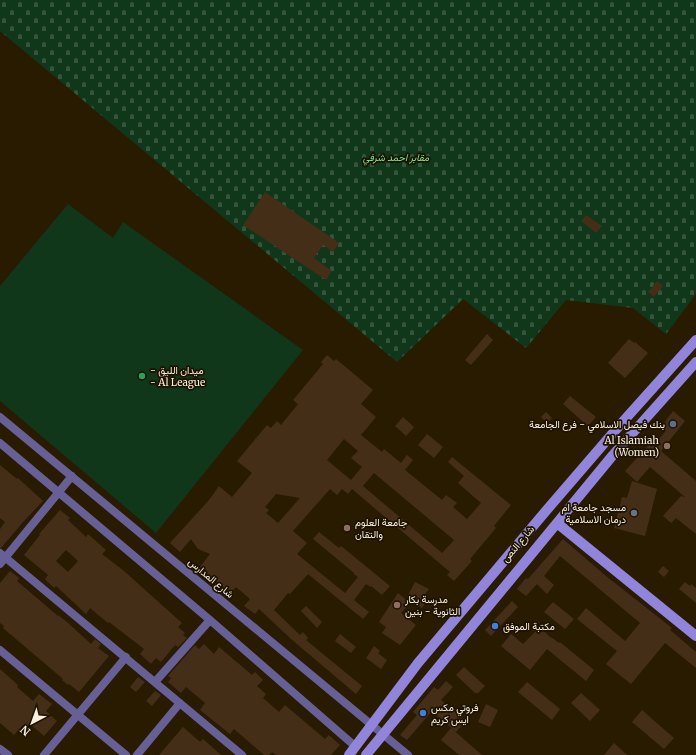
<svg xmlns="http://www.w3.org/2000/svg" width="696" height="755" viewBox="0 0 696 755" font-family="Merriweather,Vazirmatn,serif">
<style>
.grass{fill:#10371a}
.cemetery{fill:url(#cemetery-stones)}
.building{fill:#452e18;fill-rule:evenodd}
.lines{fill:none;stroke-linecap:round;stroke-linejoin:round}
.street{stroke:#666096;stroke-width:8}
.secondary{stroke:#9085db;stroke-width:10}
.leisure-dot{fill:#2e9e5b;stroke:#1e1200;stroke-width:1.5}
.service-dot{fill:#5c6f8a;stroke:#1e1200;stroke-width:1.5}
.education-dot{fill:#8d6e63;stroke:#1e1200;stroke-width:1.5}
.worship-dot{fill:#6b7280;stroke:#1e1200;stroke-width:1.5}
.shop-dot{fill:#3f7fe0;stroke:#1e1200;stroke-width:1.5}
.labels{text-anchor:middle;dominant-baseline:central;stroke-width:3.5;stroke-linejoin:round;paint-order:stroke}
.park-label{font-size:10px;font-style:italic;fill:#75e28d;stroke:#1e1200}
.poi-label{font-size:10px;fill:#f8efde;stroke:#1e1200;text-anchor:start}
.street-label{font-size:10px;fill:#f8efde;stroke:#1e1200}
</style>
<defs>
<pattern id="cemetery-stones" width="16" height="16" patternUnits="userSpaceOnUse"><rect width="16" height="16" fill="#10371a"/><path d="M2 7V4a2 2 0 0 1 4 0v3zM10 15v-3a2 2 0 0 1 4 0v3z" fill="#34543b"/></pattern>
</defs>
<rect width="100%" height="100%" fill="#291b00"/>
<path class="grass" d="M68 204 113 238 123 222 303 350 156 533 0 401V286Z"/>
<path class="cemetery" d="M0 0H696V294L666 334 633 308 566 300 526 348 463 299 397 362 0 31Z"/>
<path class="building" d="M265 192 339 243 333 252 323 245 314 258 332 271 326 280 243 225Z
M586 215 602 226 596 233 581 221Z
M657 281 663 286 654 297 648 292Z
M487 334 493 340 471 365 465 360Z
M629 339 634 343 635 342 648 353 625 378 608 363Z
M327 355 334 361 336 359 373 390 361 404 376 417 361 435 382 452 384 449 401 463 407 455 413 460 405 470 442 500 446 495 457 503 453 507 467 519 481 503 458 483 464 476 448 462 452 457 511 505 494 526 496 528 470 559 472 561 454 581 447 575 450 572 352 489 348 494 342 489 337 495 330 489 293 531 307 543 297 554 345 593 358 577 354 574V573L313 539 319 532 339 548 341 546 390 586 382 595 371 586 370 587 366 584 354 600 369 612 363 619 308 574 290 594 288 593 274 610 300 635 303 632 308 638 306 640 362 686 356 694 291 639 259 609 255 614 244 606 250 599 236 587 230 593 200 567 210 554 198 549 191 539 180 552 170 543 209 500 219 486 232 497 252 473 237 461 267 425 271 428 277 421 281 425 298 404 293 400 323 364 321 362ZM344 439 358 451 351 458 362 467 351 480 327 460ZM374 473 454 540 442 553 363 486ZM276 494 300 498 278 523 266 513 269 510 265 507Z
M570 396 596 417 588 426 563 404Z
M673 411 685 421 661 451 696 481V534L676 518 671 523 663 516 681 496 685 497 650 467 637 482 625 471 649 445 652 447 666 431 661 427Z
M546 412 552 418 547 423 541 417Z
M403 417 414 427 406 436 395 426Z
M427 434 443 447 434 458 418 445Z
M0 465 17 479 18 478 43 501 23 522 1 548H0V529L5 522 0 518Z
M632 481 657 489 645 536 614 528 622 497 627 498Z
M60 510 70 518 68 520 86 537 88 534 106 550 102 554 124 571 182 623 178 627 185 633 183 635 187 638 178 647 175 645 161 662 156 658 151 664 140 654 144 649 109 622 108 623 90 608 86 614 56 586 54 588 45 579 48 575 24 555 40 535 39 534ZM66 550 78 561 68 572 56 561Z
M563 539 606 576 672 628 670 630 696 652V668L665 643 631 684 606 664 617 651 577 619 586 608 625 641 640 623 560 556 544 576 554 585 547 594 537 584 526 596 517 589 526 578 528 579Z
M663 566 669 571 664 577 658 572Z
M10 571 19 578 17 581 58 616V615L67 622 91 644 95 639 101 644 98 648 109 656 79 692 69 684 68 685 62 680 63 679 3 628 4 626 0 623V583Z
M415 582 429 589 422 598 427 601 422 608 407 597Z
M685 582 690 586 691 584 696 588V603L679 589Z
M398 593 410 603 401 613 416 625 400 645 382 633 386 627 379 622Z
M512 601 518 607 491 636 485 630Z
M553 602 574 619 565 629 544 612Z
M306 606 322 622 317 628 301 611Z
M540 627 551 638V637L559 643 560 642 594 670 586 681 547 649 530 670 501 646 511 634 523 644Z
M340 634 356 647 351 653 335 641Z
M204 644 214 654 219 647 252 675 255 672 263 680 257 686 266 694 263 698 279 712 285 705 325 739 329 735 340 745 331 755H276L272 752 269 755H264L234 729 230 734 200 710 205 703 186 687 181 693 168 682 171 678 168 676 195 645 199 649Z
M374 646 380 651 378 653 387 660 381 669 366 658Z
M464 667 485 686 478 693H475L456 675Z
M0 669 18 685 17 687 33 701 39 694 52 704 46 711 57 721 44 736 30 724 27 728 23 725 14 735 0 723Z
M138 677 145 682 136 692 130 687Z
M446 681 453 687 441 700 466 721 456 732 432 711 407 740 400 735 417 715 413 712 434 687 438 690Z
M527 682 560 709 552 720 518 692Z
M155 691 161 695 152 706 146 701Z
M581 693 600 710 590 721 571 703Z
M486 704 498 710 490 727 478 722Z
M642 710 674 738 664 749 632 722Z
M183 727 200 742 203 739 221 755H159Z
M451 728 482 755H459L441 740Z
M614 743 627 755H604Z"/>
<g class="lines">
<path class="street" d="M0 417 408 755
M0 443 210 620 356 747
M0 553 242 755
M0 564 72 476
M0 650 126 755
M155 682 210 620
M0 749 8 755
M44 755 126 657
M137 755 180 703"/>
<path class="secondary" d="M557 523 696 636
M349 755 418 663 545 512 619 426 696 340
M366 755 613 455 696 362"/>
</g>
<circle class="leisure-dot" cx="142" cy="376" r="4"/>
<circle class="service-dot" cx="673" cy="424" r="4"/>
<g class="education-dot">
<circle cx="667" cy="446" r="4"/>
<circle cx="347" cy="528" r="4"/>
<circle cx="397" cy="605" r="4"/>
</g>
<circle class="worship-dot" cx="634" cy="513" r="4"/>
<g class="shop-dot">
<circle cx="495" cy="626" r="4"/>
<circle cx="423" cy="713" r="4"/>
</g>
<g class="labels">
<g class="park-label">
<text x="396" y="157">مقابر احمد شرفي</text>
</g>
<g class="poi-label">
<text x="150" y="370">- ميدان الليق<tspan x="150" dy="12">- Al League</tspan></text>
<text x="665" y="424" text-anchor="end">بنك فيصل الاسلامي - فرع الجامعة</text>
<text x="659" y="440" text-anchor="end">Al Islamiah<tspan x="659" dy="12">(Women)</tspan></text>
<text x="626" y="507" text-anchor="end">مسجد جامعة ام<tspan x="626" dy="12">درمان الاسلامية</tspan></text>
<text x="355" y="522">جامعة العلوم<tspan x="355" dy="12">والتقان</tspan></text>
<text x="405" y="599">مدرسة بكار<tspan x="405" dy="12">الثانوية - بنين</tspan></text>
<text x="503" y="626">مكتبة الموفق</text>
<text x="431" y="707">فروتي مكس<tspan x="431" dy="12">ايس كريم</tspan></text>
</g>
<g class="street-label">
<text transform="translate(518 544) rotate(-50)">شارع النص</text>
<text transform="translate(211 578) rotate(40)">شارع المدارس</text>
</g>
</g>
<g transform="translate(32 723) rotate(221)" stroke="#1e1200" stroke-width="3" paint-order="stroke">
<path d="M0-3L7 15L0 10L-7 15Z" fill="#f8efde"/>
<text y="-6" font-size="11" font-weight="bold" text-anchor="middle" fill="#f8efde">N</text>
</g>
</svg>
